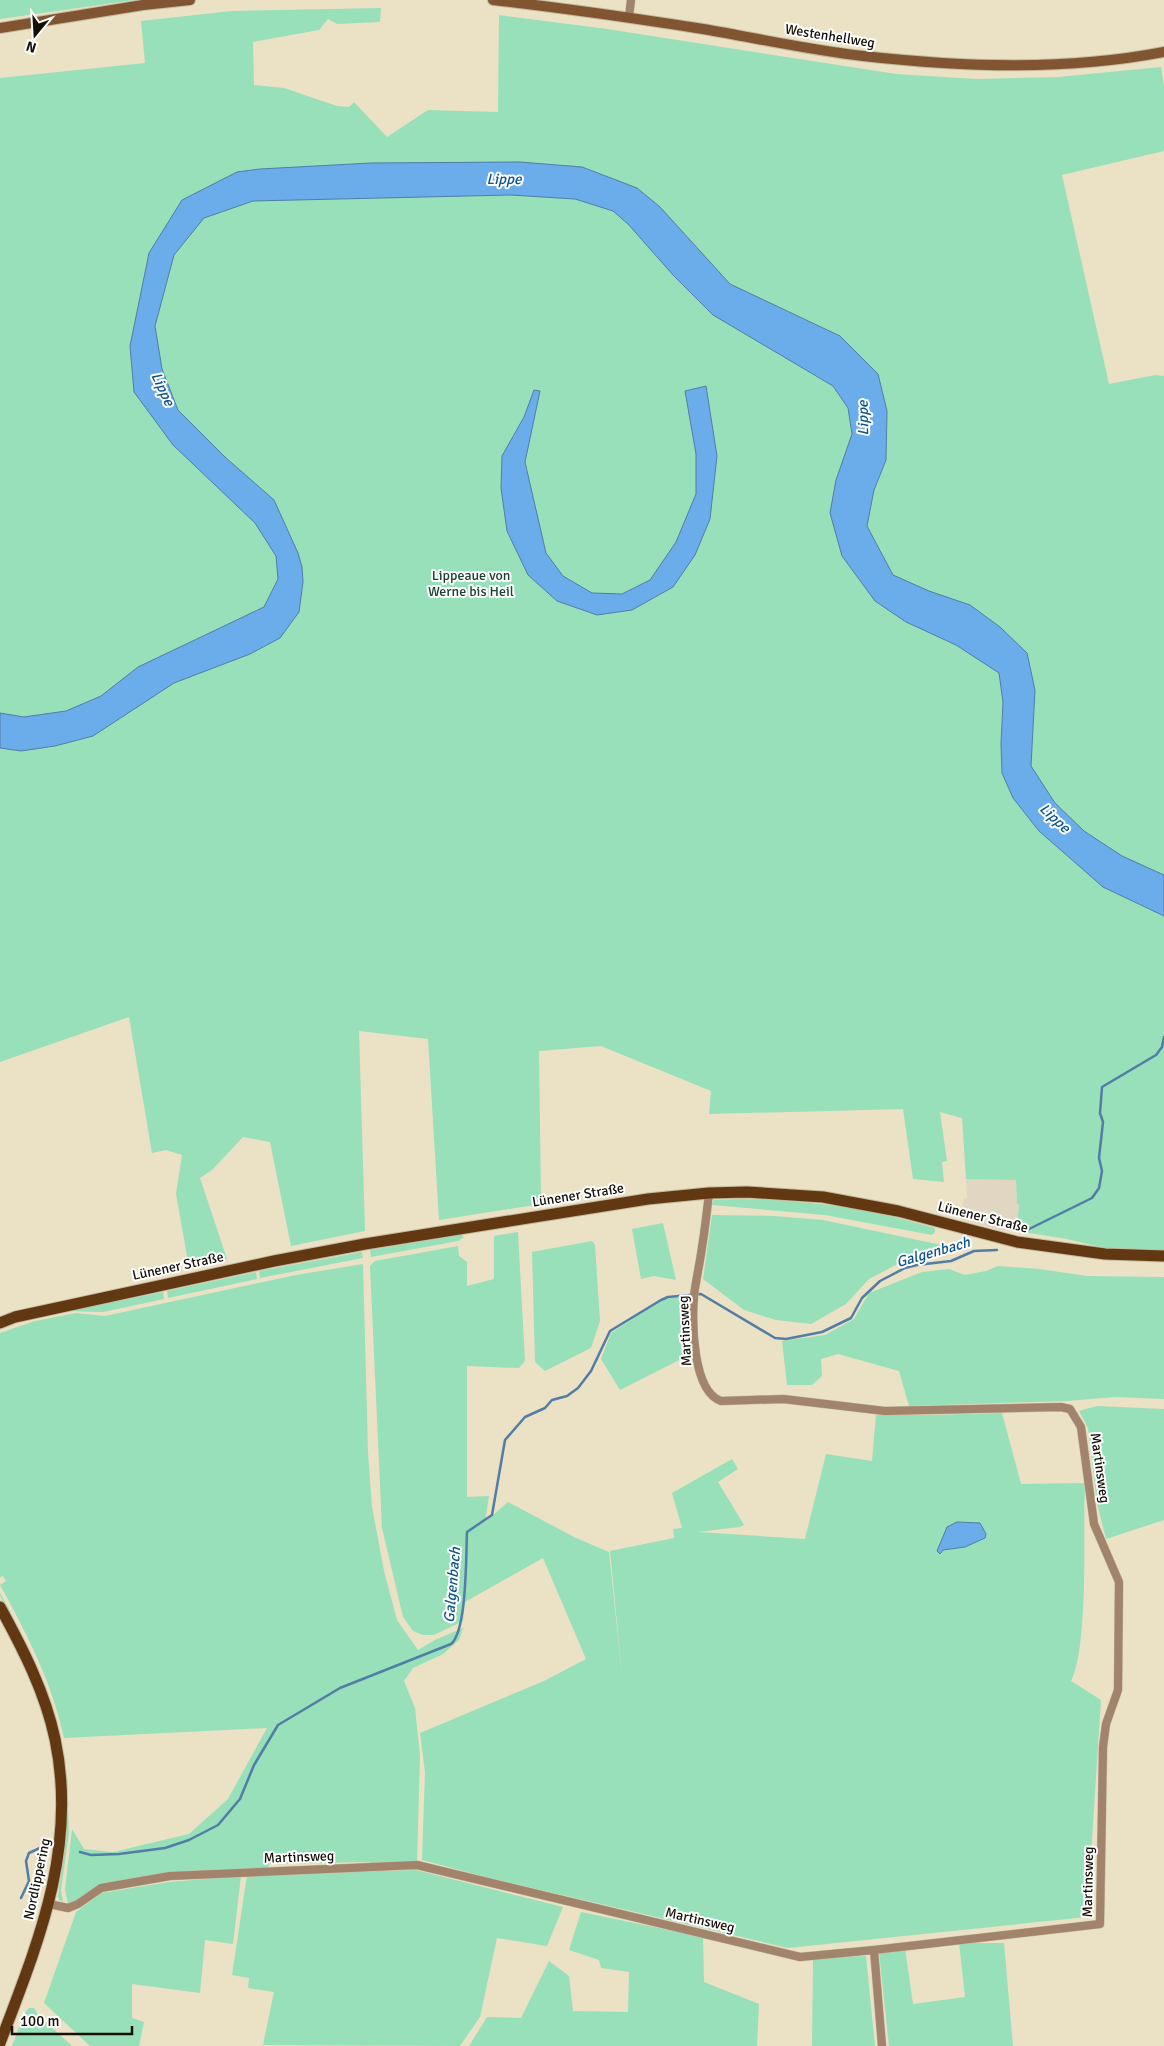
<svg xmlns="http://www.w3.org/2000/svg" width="1164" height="2046" viewBox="0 0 1164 2046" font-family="Signika,sans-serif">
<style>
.commercial{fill:#e1d6c2}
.green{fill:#97e0b9}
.water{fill:#6baceb;stroke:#517da7}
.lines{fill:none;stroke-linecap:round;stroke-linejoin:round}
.stream{stroke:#517da7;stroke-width:2.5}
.minor-casing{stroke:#c4bba2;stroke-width:9}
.secondary-casing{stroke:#c4bba2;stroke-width:12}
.primary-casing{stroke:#c4bba2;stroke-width:13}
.minor{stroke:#a2836b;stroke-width:8}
.secondary{stroke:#815531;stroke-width:10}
.primary{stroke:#623812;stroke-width:11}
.labels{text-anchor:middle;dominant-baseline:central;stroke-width:4;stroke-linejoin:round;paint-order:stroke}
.street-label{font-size:14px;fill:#141007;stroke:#fff}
.park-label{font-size:14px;fill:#18412e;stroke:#fff}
.water-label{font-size:15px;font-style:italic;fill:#0c548e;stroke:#fff}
</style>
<rect width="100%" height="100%" fill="#ebe1c4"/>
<path class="commercial" d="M966 1179 1016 1180 1017 1204 1040 1200 1016 1231 999 1230 960 1219 964 1199 967 1198Z"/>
<path class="green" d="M0 0H135L0 19Z
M381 8 380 22 337 24 328 19 319 30 253 42 254 85 284 88 337 106 349 107 354 102 387 137 428 110 498 112 499 15 607 29 896 74 976 79 1058 77 1161 67 1164 86V151L1062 175 1109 384 1155 375 1164 376V1250H1112L1067 1239 1016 1231 1019 1208V1204H1017L1016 1180 966 1179 962 1118 940 1112 947 1161 942 1162 944 1182 913 1179 903 1109 709 1114 711 1091 601 1046 539 1051 541 1204 439 1220 428 1039 359 1031 365 1231 291 1246 270 1142 243 1137 212 1170 200 1178 227 1259 189 1267 176 1194 182 1155 166 1150 152 1153 129 1017 0 1062V78L145 63 141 21 232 11Z
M738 1199C805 1199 871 1209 935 1228V1232L932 1235 825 1215 712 1205 714 1200Z
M712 1215 774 1216 823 1220 946 1246 949 1252H936L909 1258 869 1279 846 1304 811 1324 776 1320 744 1310 703 1279Z
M663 1223 676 1280 654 1276 641 1279 632 1229Z
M518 1232 525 1361 519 1368 467 1366V1497L489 1496 485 1522 508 1502 576 1538 609 1552 623 1685 610 1551 674 1538 673 1529 682 1528 672 1493 732 1459 738 1469 718 1482 744 1525 740 1527 697 1532 805 1539 826 1454 872 1461 876 1415H932L1002 1413 1021 1484 1085 1483C1083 1531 1086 1578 1082 1625 1080 1644 1079 1663 1071 1681L1101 1700 1087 1917 788 1948 486 1877 422 1860 425 1772 420 1733 544 1681 586 1659 543 1558 465 1602 463 1621 434 1635H423L413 1631 403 1617 382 1528 370 1266 375 1261 458 1246 459 1256 467 1262V1286L494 1279V1236Z
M461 1235 464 1237 458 1241 371 1257 370 1250Z
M592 1241 595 1245 600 1321 591 1348 545 1371 535 1362 532 1252Z
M362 1252 363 1258 260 1278 259 1271Z
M363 1264 368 1452 372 1507 384 1571 397 1620 418 1650 435 1640 463 1628 459 1640 443 1654 413 1668 404 1681 415 1708 420 1755 417 1865 370 1867 369 1862 269 1864 268 1871 167 1877 101 1888 78 1904H68L65 1890 72 1829 84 1849 113 1852 189 1834 228 1799 267 1728 64 1738C51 1680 28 1636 0 1585L6 1581 3 1576 0 1577V1333L35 1321 76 1313 105 1316 296 1275Z
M998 1266 1039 1269 1087 1276 1164 1277V1399L1115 1397 1067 1401 909 1406 899 1371 838 1354 821 1359 822 1376 812 1385H787L782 1341 825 1335 854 1319 869 1293 922 1272 949 1269 965 1275 986 1271Z
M256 1272 257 1279 168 1298 167 1291Z
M163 1292 164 1299 103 1312 70 1311 21 1321 0 1329V1327L20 1320Z
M687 1297 691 1354 620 1390 601 1359 611 1333 662 1300 671 1298Z
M1097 1406 1164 1409V1520L1106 1539 1097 1503 1088 1428 1079 1411Z
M0 1593C33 1653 56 1701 66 1770H64L44 1685 22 1637 0 1596Z
M65 1775H67L69 1833 61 1890 63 1902 59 1900 58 1896 67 1833Z
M416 1870 563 1907 547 1946 497 1938 480 2017 460 2046 263 2045 274 1992 248 1988 249 1978 232 1975 247 1875Z
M241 1876 233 1944 205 1940 200 1993 132 1984V2018L144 2022 139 2046H90L44 2003 76 1912 101 1893 169 1882Z
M581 1912 703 1937 704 1982 759 2004 757 2046H469L487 2017 521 2018 549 1961 569 1976 573 2011 628 2012 629 1972 601 1968 599 1960 569 1950Z
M959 1943H1004L1013 2046H889L879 1952 905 1948 913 2004 965 1997Z
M866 1956 875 2046H812L813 1958Z
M29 2008H34L38 2015 72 2046H12L24 2014Z"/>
<path class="water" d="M520 162 582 167 637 188 660 207 730 284 840 336 878 374 887 411 886 460 874 490 867 526 893 575 929 591 970 605 1000 627 1027 653 1035 690 1031 766 1055 803 1084 831 1122 856 1164 875V916L1103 887 1039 831 1013 798 1002 773 1001 744 1003 702 999 673 956 645 906 622 875 601 842 556 830 513 836 480 852 434 848 408 833 386 713 315 673 275 628 224 613 211 575 199 510 195 253 201 204 218 174 255 155 326 162 369 178 410 225 457 274 500 298 553 302 567 303 582 299 612 280 638 250 654 174 683 93 736 55 746 21 751 0 748V713L24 717 66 711 101 696 138 667 264 607 278 579 276 556 255 523 173 445 134 392 130 346 149 253 182 200 237 172 260 169 371 163Z
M706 386 717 456 710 519 695 555 673 587 632 610 597 615 557 601 528 575 507 531 501 488 502 456 524 417 534 390 540 391 525 462 546 553 563 576 592 593 622 594 650 580 676 542 696 494V454L685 391Z
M957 1522 980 1523 986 1534 985 1538 965 1547 943 1550 940 1554 937 1551 947 1527Z"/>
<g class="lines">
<path class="stream" d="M1023 1232 1092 1198 1099 1188 1102 1171 1099 1158 1103 1122 1100 1113 1102 1087 1156 1055 1162 1047 1164 1037
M80 1852 91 1855 119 1854 165 1848 189 1840 218 1825 240 1799 254 1765 278 1725 340 1688 451 1644C467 1631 466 1555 467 1532L492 1515 505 1440 525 1417 545 1408 552 1400 567 1396 578 1388 591 1371 610 1331 661 1300 668 1297 701 1294 775 1338 786 1339 822 1332 851 1318 862 1298 880 1281 905 1268 917 1265 951 1261 974 1251 997 1250
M21 1898 29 1881 26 1861 29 1853 42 1847"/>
<defs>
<path id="minor" d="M629 17 631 0
M49 1904 68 1908 78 1904 101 1888 170 1876 417 1865 800 1957 874 1950 1100 1924 1103 1747 1106 1724 1118 1690 1119 1582 1094 1524 1081 1427 1070 1409 1061 1407 885 1411 783 1399 721 1401C692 1391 692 1321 694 1296 696 1279 700 1263 702 1247 705 1229 707 1211 709 1193
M874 1950 882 2046"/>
<path id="secondary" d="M493 0C563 8 633 18 703 29 756 38 809 50 863 56 962 67 1066 71 1164 52
M0 28 143 5 190 0"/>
<path id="primary" d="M0 1323 15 1317 274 1261 365 1244 648 1199 709 1193 747 1192 823 1197 898 1211 1017 1242 1105 1254 1164 1256
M0 1607C23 1649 45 1692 55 1739 78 1848 38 1943 0 2043"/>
</defs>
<use href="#minor" class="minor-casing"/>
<use href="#secondary" class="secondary-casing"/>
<use href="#primary" class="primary-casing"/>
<use href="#minor" class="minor"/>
<use href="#secondary" class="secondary"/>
<use href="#primary" class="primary"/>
</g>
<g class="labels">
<g class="street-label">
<text transform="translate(830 36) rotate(9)">Westenhellweg</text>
<text transform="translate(578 1195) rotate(-9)">Lünener Straße</text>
<text transform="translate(983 1217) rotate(14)">Lünener Straße</text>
<text transform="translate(178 1266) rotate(-12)">Lünener Straße</text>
<text transform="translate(685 1331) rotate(-93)">Martinsweg</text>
<text transform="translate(1100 1468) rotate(82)">Martinsweg</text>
<text transform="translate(299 1857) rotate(-2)">Martinsweg</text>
<text transform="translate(37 1879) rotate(-78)">Nordlippering</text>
<text transform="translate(1088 1882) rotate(-89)">Martinsweg</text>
<text transform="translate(700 1920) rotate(13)">Martinsweg</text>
</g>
<g class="park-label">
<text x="471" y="575">Lippeaue von<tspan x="471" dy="16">Werne bis Heil</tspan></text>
</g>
<g class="water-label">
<text x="504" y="179">Lippe</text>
<text transform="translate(163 389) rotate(65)">Lippe</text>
<text transform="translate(863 418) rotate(-91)">Lippe</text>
<text transform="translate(1055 818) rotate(43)">Lippe</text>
<text transform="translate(933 1252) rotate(-16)">Galgenbach</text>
<text transform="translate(452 1585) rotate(-85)">Galgenbach</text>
</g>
</g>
<g transform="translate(35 35) rotate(198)" stroke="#ffffff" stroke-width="4" paint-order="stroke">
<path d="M0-4L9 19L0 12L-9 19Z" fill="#141007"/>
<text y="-8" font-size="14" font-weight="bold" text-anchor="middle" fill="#141007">N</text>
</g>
<path d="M12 2026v8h120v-8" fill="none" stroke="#141007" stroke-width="2.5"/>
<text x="20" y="2026" font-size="15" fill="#141007" stroke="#ffffff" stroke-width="4" paint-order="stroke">100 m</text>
</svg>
